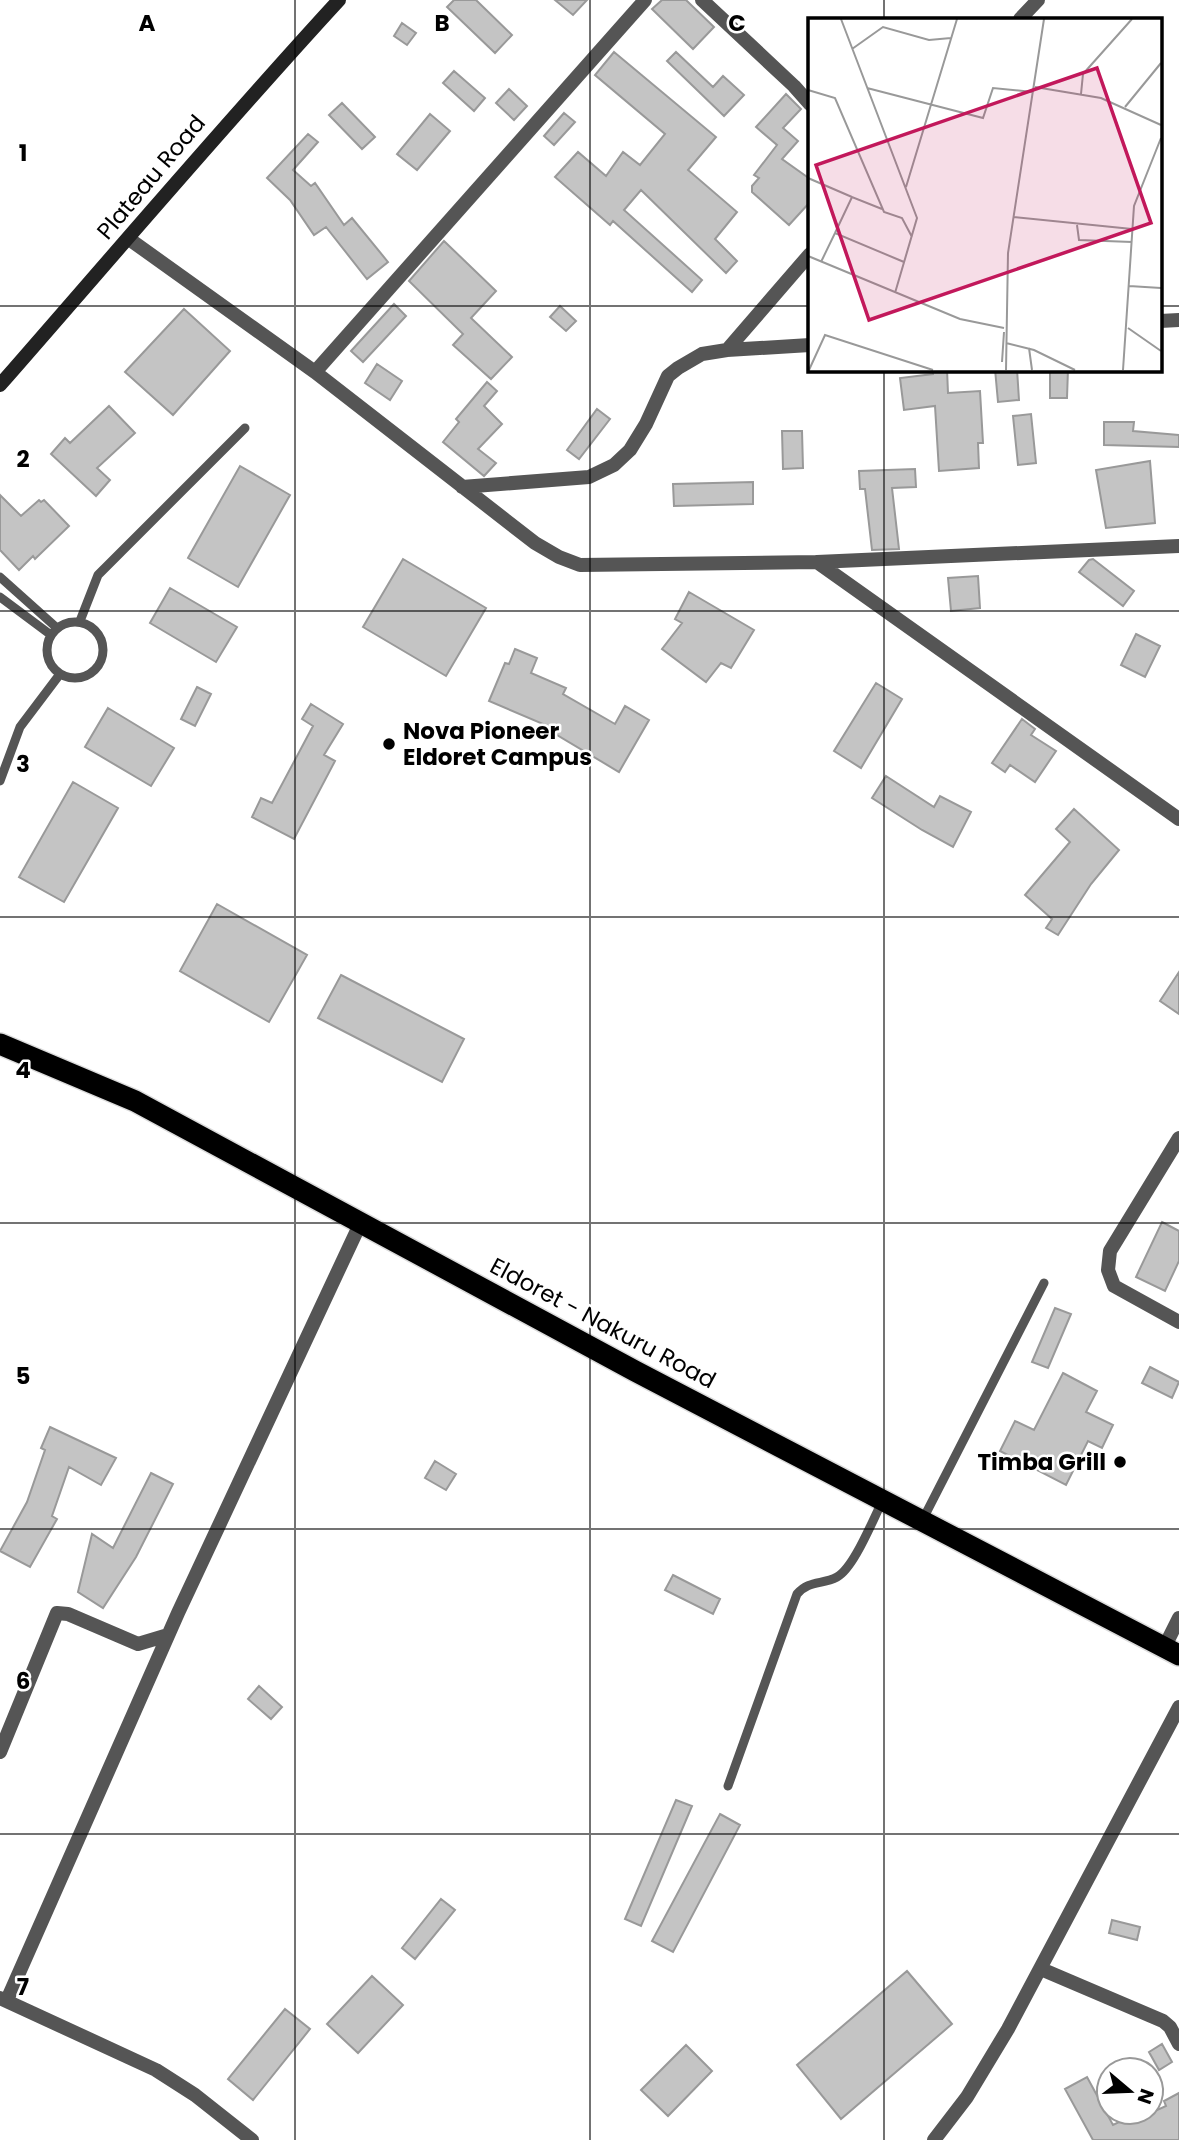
<svg xmlns="http://www.w3.org/2000/svg" width="1179" height="2140" viewBox="0 0 1179 2140" font-family="Poppins,sans-serif">
<style>
.building{fill:#c4c4c4;stroke:#999;stroke-width:2}
.lines{fill:none;stroke-linecap:round;stroke-linejoin:round}
.highway-casing{stroke:#dbdbdb;stroke-width:24}
.lane{stroke:#555;stroke-width:9}
.street{stroke:#555;stroke-width:14}
.secondary{stroke:#222;stroke-width:14}
.highway{stroke:#000;stroke-width:21}
.grid{fill:none;stroke:#000;stroke-width:2;stroke-opacity:0.55}
.poi-dot{fill:#000;stroke:#fff;stroke-width:2.5}
.labels{text-anchor:middle;dominant-baseline:central;stroke-width:5;stroke-linejoin:round;paint-order:stroke}
.street-label{font-size:23px;fill:#000;stroke:#fff}
.poi-label{font-size:23px;font-weight:bold;fill:#000;stroke:#fff;text-anchor:start}
.inset-road{fill:none;stroke:#999;stroke-width:2}
.view{fill:#c2185b;fill-opacity:0.15;stroke:#c2185b;stroke-width:3.5}
.inset-edge{fill:none;stroke:#000;stroke-width:3.5}
.grid-label{font-size:23px;text-anchor:middle;font-weight:bold;fill:#000;stroke:#fff;stroke-width:5;stroke-linejoin:round;paint-order:stroke}
</style>
<rect width="100%" height="100%" fill="#fff"/>
<path class="building" d="M454 0H476L512 35 495 53 447 7Z
M555 0H587L573 15Z
M662 0H686L714 27 693 49 652 9Z
M402 23 416 33 407 45 394 36Z
M614 52 716 137 688 170 737 212 715 239 737 261 726 273 641 190 624 210 702 280 692 292 613 221 610 225 555 177 578 152 606 176 623 152 640 165 665 134 595 75Z
M676 52 713 87 723 76 744 95 724 116 667 61Z
M454 71 485 98 474 111 443 83Z
M509 89 527 106 514 120 496 103Z
M786 94 801 109 783 128 798 141 782 159 810 179V202L789 225 752 192V186L759 178 754 175 777 145 756 127Z
M342 103 375 137 362 149 329 115Z
M564 113 575 122 554 145 544 136Z
M430 114 450 131 417 170 397 154Z
M308 134 318 142 293 170 311 186 315 183 344 225 352 218 388 262 367 279 326 227 314 235 290 200 267 178Z
M444 241 496 291 471 318 512 357 491 379 453 345 463 334 409 281Z
M394 304 406 316 363 362 351 351Z
M560 306 576 321 566 331 550 317Z
M184 309 230 351 173 415 125 372Z
M377 364 402 381 390 400 365 383Z
M933 369H947L948 393 980 391 983 443H978L979 468 939 471 935 406 904 410 900 378 933 374Z
M995 369H1017L1019 400 998 402Z
M1050 369H1068L1067 398H1050Z
M487 382 497 391 484 406 502 424 478 449 496 463 484 476 443 442 459 422 456 419Z
M109 406 135 433 97 468 110 480 96 496 51 454 65 438 70 443Z
M597 409 610 419 579 459 567 450Z
M1031 414 1036 463 1018 465 1013 416Z
M1104 422H1134L1133 431 1179 435V447L1104 445Z
M782 431H802L803 468 783 469Z
M1150 461 1155 523 1106 528 1096 470Z
M240 466 290 495 238 587 188 558Z
M915 469 916 487 892 488 899 549 872 550 865 489H860L859 471Z
M753 482V504L674 506 673 484Z
M0 495 21 516 39 500 41 502 44 500 69 526 35 559 33 556 19 570 0 550Z
M403 559 486 608 446 676 363 627Z
M1093 559 1134 591 1123 606 1079 572 1089 560Z
M978 576 980 608 951 611 948 578Z
M170 588 237 627 216 662 150 623Z
M689 592 754 630 731 668 721 663 706 682 662 649 682 623 675 619Z
M1136 634 1160 646 1145 677 1121 665Z
M515 649 537 658 531 673 566 688 563 694 615 724 625 706 649 720 619 772 552 732 555 729 489 701 505 663 509 664Z
M876 683 902 699 861 768 834 751Z
M197 687 211 694 195 726 181 719Z
M311 704 343 724 324 755 335 761 294 839 252 817 261 798 272 803 313 726 302 719Z
M108 708 174 748 151 786 85 747Z
M1022 719 1035 729 1031 735 1056 751 1035 782 1010 765 1005 772 992 763Z
M886 776 934 807 940 796 971 812 953 847 922 830 872 798Z
M73 782 118 808 64 902 19 877Z
M1074 809 1119 850 1091 884 1058 935 1046 928 1052 919 1025 895 1070 842 1056 829Z
M217 904 307 955 269 1022 180 971Z
M1179 972V1014L1160 1001Z
M341 975 464 1039 442 1082 318 1018Z
M1162 1222 1179 1231V1261L1165 1291 1136 1277Z
M1055 1308 1071 1314 1048 1368 1032 1362Z
M1150 1367 1179 1382 1172 1398 1142 1383Z
M1063 1373 1097 1391 1086 1412 1113 1425 1102 1448 1088 1441 1066 1485 1000 1451 1015 1421 1034 1430Z
M50 1427 116 1458 101 1485 69 1467 52 1516 57 1519 30 1567 0 1551 27 1502 45 1450 41 1448Z
M435 1461 456 1474 446 1490 425 1478Z
M151 1473 173 1484 136 1557 103 1608 78 1592 92 1534 113 1548Z
M673 1575 720 1599 713 1614 665 1590Z
M259 1686 282 1707 271 1719 248 1699Z
M676 1800 692 1806 641 1926 625 1919Z
M720 1814 740 1825 673 1952 652 1941Z
M441 1899 455 1910 415 1959 402 1948Z
M1112 1920 1140 1927 1137 1940 1109 1933Z
M907 1971 952 2024 841 2119 797 2065Z
M372 1976 403 2005 358 2053 327 2024Z
M285 2009 310 2029 253 2100 228 2079Z
M1162 2044 1172 2062 1159 2070 1149 2052Z
M686 2045 712 2071 668 2116 641 2090Z
M1087 2077 1113 2125 1138 2113 1140 2118 1166 2106 1164 2101 1179 2093V2140H1093L1065 2089Z"/>
<g class="lines">
<defs>
<path id="highway" d="M0 1044 135 1101 635 1371 1179 1655"/>
</defs>
<use href="#highway" class="highway-casing"/>
<path class="lane" d="M0 577 57 628
M0 597 51 635
M80 621 98 575 245 428
M47 650a28 28 0 1 1 56 0a28 28 0 1 1-56 0Z
M0 781 20 727 60 674
M922 1521 1044 1283
M728 1786 797 1594C809 1580 822 1585 837 1577 854 1568 873 1519 883 1500"/>
<path class="street" d="M702 0 794 86 810 104
M1020 19 1038 0
M129 239 315 372 535 543 559 557 580 565 817 562 1179 546
M1160 321 1179 320
M727 350 810 254
M315 372 645 0
M462 487 589 477 614 465 630 450 646 424 668 376 678 368 702 354 727 350 810 345
M817 562 1179 819
M1179 1138 1110 1251 1108 1270 1114 1286 1179 1322
M1164 1648 1179 1618
M0 1752 57 1613 68 1614 138 1644 168 1635
M1041 1969 1163 2021 1170 2027 1179 2044
M0 1998 156 2070 195 2095 252 2140
M7 2000 178 1613 361 1222
M934 2140 967 2097 1008 2029 1179 1707"/>
<path class="secondary" d="M0 385C113 256 223 126 339 0"/>
<use href="#highway" class="highway"/>
</g>
<path class="grid" d="M295 0V2140M590 0V2140M884 0V19M0 306H810M1160 306H1179M884 369V2140M0 611H1179M0 917H1179M0 1223H1179M0 1529H1179M0 1834H1179"/>
<g class="poi-dot">
<circle cx="389" cy="744" r="7"/>
<circle cx="1120" cy="1462" r="7"/>
</g>
<g class="labels">
<g class="street-label">
<text transform="translate(151 177) rotate(-50)">Plateau Road</text>
<text transform="translate(603 1323) rotate(28)">Eldoret - Nakuru Road</text>
</g>
<g class="poi-label">
<text x="403" y="731">Nova Pioneer<tspan x="403" dy="26">Eldoret Campus</tspan></text>
<text x="1106" y="1462" text-anchor="end">Timba Grill</text>
</g>
</g>
<g transform="translate(808 18)">
<rect width="354" height="354" fill="#fff"/>
<path class="inset-road" d="M33 1 109 200 87 275M44 31 75 9 121 22 143 20M227 69 293 80 353 107M59 70 175 100 185 70 225 74M0 72 27 80 76 194 94 200 104 219M273 76 275 56 324 1M317 89 353 45M0 160 44 179M98 169 149 1M206 199 324 211M269 207 271 222 324 224M27 215 44 179 74 191M0 238 152 301 196 310M13 244 27 215 96 244M321 268 353 270M320 310 353 333M198 325 226 332 267 352M221 330 224 352M194 344 196 314M1 352 17 317 125 352M198 352 200 235 236 1M315 352 326 188 353 120"/>
<path class="view" d="M289 50 343 205 61 302 8 147Z"/>
<rect width="354" height="354" class="inset-edge"/>
</g>
<g class="grid-label">
<text x="147" y="31">A</text>
<text x="442" y="31">B</text>
<text x="737" y="31">C</text>
<text x="23" y="161">1</text>
<text x="23" y="467">2</text>
<text x="23" y="772">3</text>
<text x="23" y="1078">4</text>
<text x="23" y="1384">5</text>
<text x="23" y="1689">6</text>
<text x="23" y="1995">7</text>
</g>
<g transform="translate(1130 2091) rotate(109)"><circle r="33" fill="#ffffff" stroke="#999999" stroke-width="2"/>
<path d="M0-5L12 26L0 18L-12 26Z" fill="#000000"/>
<text y="-10" font-size="19" font-weight="bold" text-anchor="middle" fill="#000000">N</text>
</g>
</svg>
